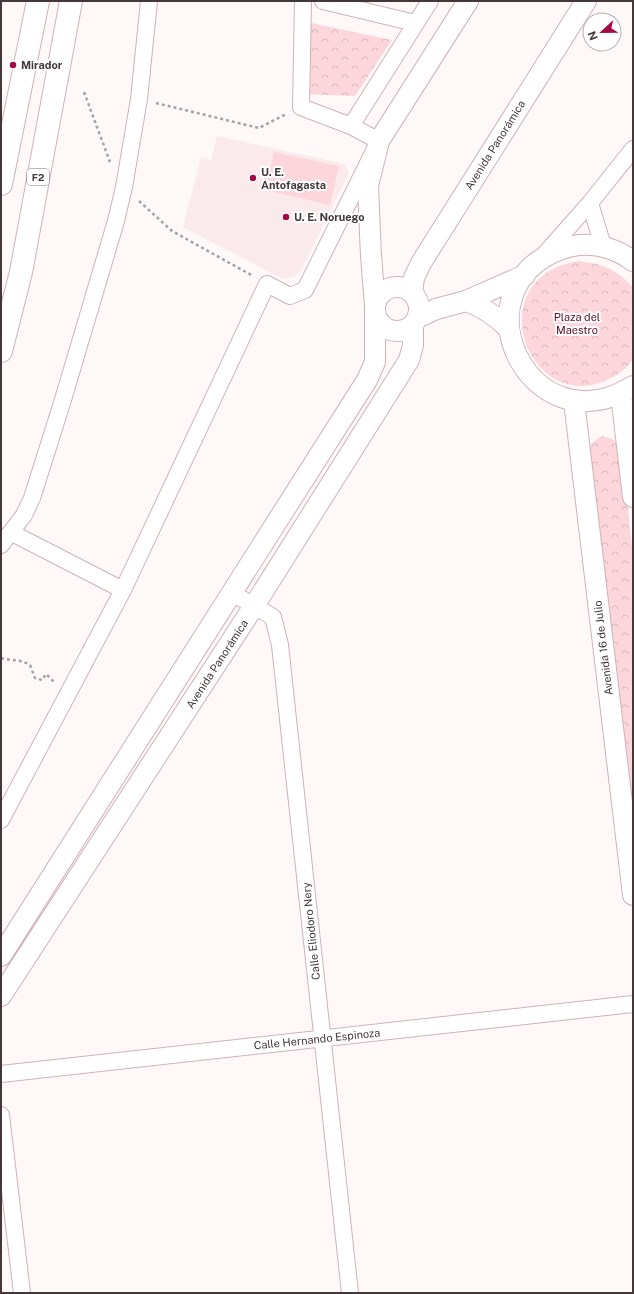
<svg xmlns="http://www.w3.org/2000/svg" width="634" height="1294" viewBox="0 0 634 1294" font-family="'Public Sans',sans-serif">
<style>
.built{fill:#faeaec}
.park{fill:url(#park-crowns)}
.pitch{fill:#fcd6db}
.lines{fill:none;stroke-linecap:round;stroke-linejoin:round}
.minor-casing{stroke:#cfb2b6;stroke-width:18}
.tertiary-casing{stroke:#cfb2b6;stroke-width:22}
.motorway-casing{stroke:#cfb2b6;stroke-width:24}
.path{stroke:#aaa0a2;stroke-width:2.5;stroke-dasharray:3 3;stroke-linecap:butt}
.minor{stroke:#fff;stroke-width:16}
.tertiary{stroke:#fff;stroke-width:20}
.motorway{stroke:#fff;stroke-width:22}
.poi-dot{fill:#a30944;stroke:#fff;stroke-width:1.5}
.labels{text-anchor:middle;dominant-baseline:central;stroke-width:4;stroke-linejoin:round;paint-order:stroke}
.shield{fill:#fff;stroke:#7b7374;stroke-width:1}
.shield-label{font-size:10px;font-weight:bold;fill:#433739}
.poi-label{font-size:11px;font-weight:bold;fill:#433739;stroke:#fff;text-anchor:start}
.street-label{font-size:11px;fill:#433739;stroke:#fff}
.park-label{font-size:11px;fill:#560c24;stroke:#fff}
</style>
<defs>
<pattern id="park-crowns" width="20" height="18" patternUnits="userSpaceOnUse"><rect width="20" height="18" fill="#fcd6db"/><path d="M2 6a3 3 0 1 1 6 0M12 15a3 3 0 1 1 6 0" fill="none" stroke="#d9b8bd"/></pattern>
</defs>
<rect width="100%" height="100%" fill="#fff8f9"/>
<path class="built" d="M217 136 345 164 349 173 301 271 295 276 283 279 183 227 201 157 211 160Z"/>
<path class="park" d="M307 22 392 40 355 96 304 94Z
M578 261C604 264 614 268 633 287V359C625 371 615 377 602 382 532 408 487 299 557 267 563 264 571 263 578 261Z
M603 436 614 440 621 447 633 556V846L587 449 594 441Z"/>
<path class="pitch" d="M274 152 339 166 330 205 265 190Z"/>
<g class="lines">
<defs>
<path id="minor" d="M323 1 415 23
M351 126 430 1
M590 203 603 246
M543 256 590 203 633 149
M12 533 123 590
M1 545 24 515 32 498 62 403 116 221 124 187 139 99 149 1
M232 593 273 617 280 645 350 1293
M1 820 123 590 267 284 290 296 305 290 379 141 351 126 301 107 303 1
M1 1074 633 1004
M1 1115 22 1293"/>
<path id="tertiary" d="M633 261C613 246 586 240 562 249 453 288 529 451 633 386
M375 309a22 22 0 1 1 44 0a22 22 0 1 1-44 0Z
M412 293 414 278 421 263 586 1
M466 301C483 307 495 315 508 328
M375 305 371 256 368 186 379 141 468 1
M417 318 436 309 466 301 525 275
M621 394 633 497
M574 401 633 895
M1 956 367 380 375 362V312
M1 996 254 606 409 360 413 345V324"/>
<path id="motorway" d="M1 184 38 1
M1 351 21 272 71 1"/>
</defs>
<use href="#minor" class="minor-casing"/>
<use href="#tertiary" class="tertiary-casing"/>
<use href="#motorway" class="motorway-casing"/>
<path class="path" d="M84 92 110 162
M156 103 259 128 286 114
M139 201 172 231 253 276
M1 658C12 661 20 659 30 665L35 678 42 680 46 674 54 682"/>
<use href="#minor" class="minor"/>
<use href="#tertiary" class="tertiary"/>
<use href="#motorway" class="motorway"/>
</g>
<g class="poi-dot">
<circle cx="13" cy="65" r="4"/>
<circle cx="253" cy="178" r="4"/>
<circle cx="286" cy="217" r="4"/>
</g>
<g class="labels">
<rect class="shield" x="27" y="169" width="22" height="16" rx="3"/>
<g class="shield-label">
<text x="38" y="177">F2</text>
</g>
<g class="poi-label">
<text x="21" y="65">Mirador</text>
<text x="261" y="172">U. E.<tspan x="261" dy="13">Antofagasta</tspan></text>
<text x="294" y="217">U. E. Noruego</text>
</g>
<g class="street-label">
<text transform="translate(495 145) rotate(-58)">Avenida Panorámica</text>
<text transform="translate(603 648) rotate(-97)">Avenida 16 de Julio</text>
<text transform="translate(217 664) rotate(-57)">Avenida Panorámica</text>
<text transform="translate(311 931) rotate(-96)">Calle Eliodoro Nery</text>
<text transform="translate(317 1039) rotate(-6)">Calle Hernando Espinoza</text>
</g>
<g class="park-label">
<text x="577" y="317">Plaza del<tspan x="577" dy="13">Maestro</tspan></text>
</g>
</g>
<rect width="634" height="1294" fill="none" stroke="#433739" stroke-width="4"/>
<g transform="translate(602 32) rotate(248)"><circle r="19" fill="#ffffff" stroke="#b4afb0"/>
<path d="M0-3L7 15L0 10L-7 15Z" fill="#a30944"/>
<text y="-6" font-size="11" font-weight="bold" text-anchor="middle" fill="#433739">N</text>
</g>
</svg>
